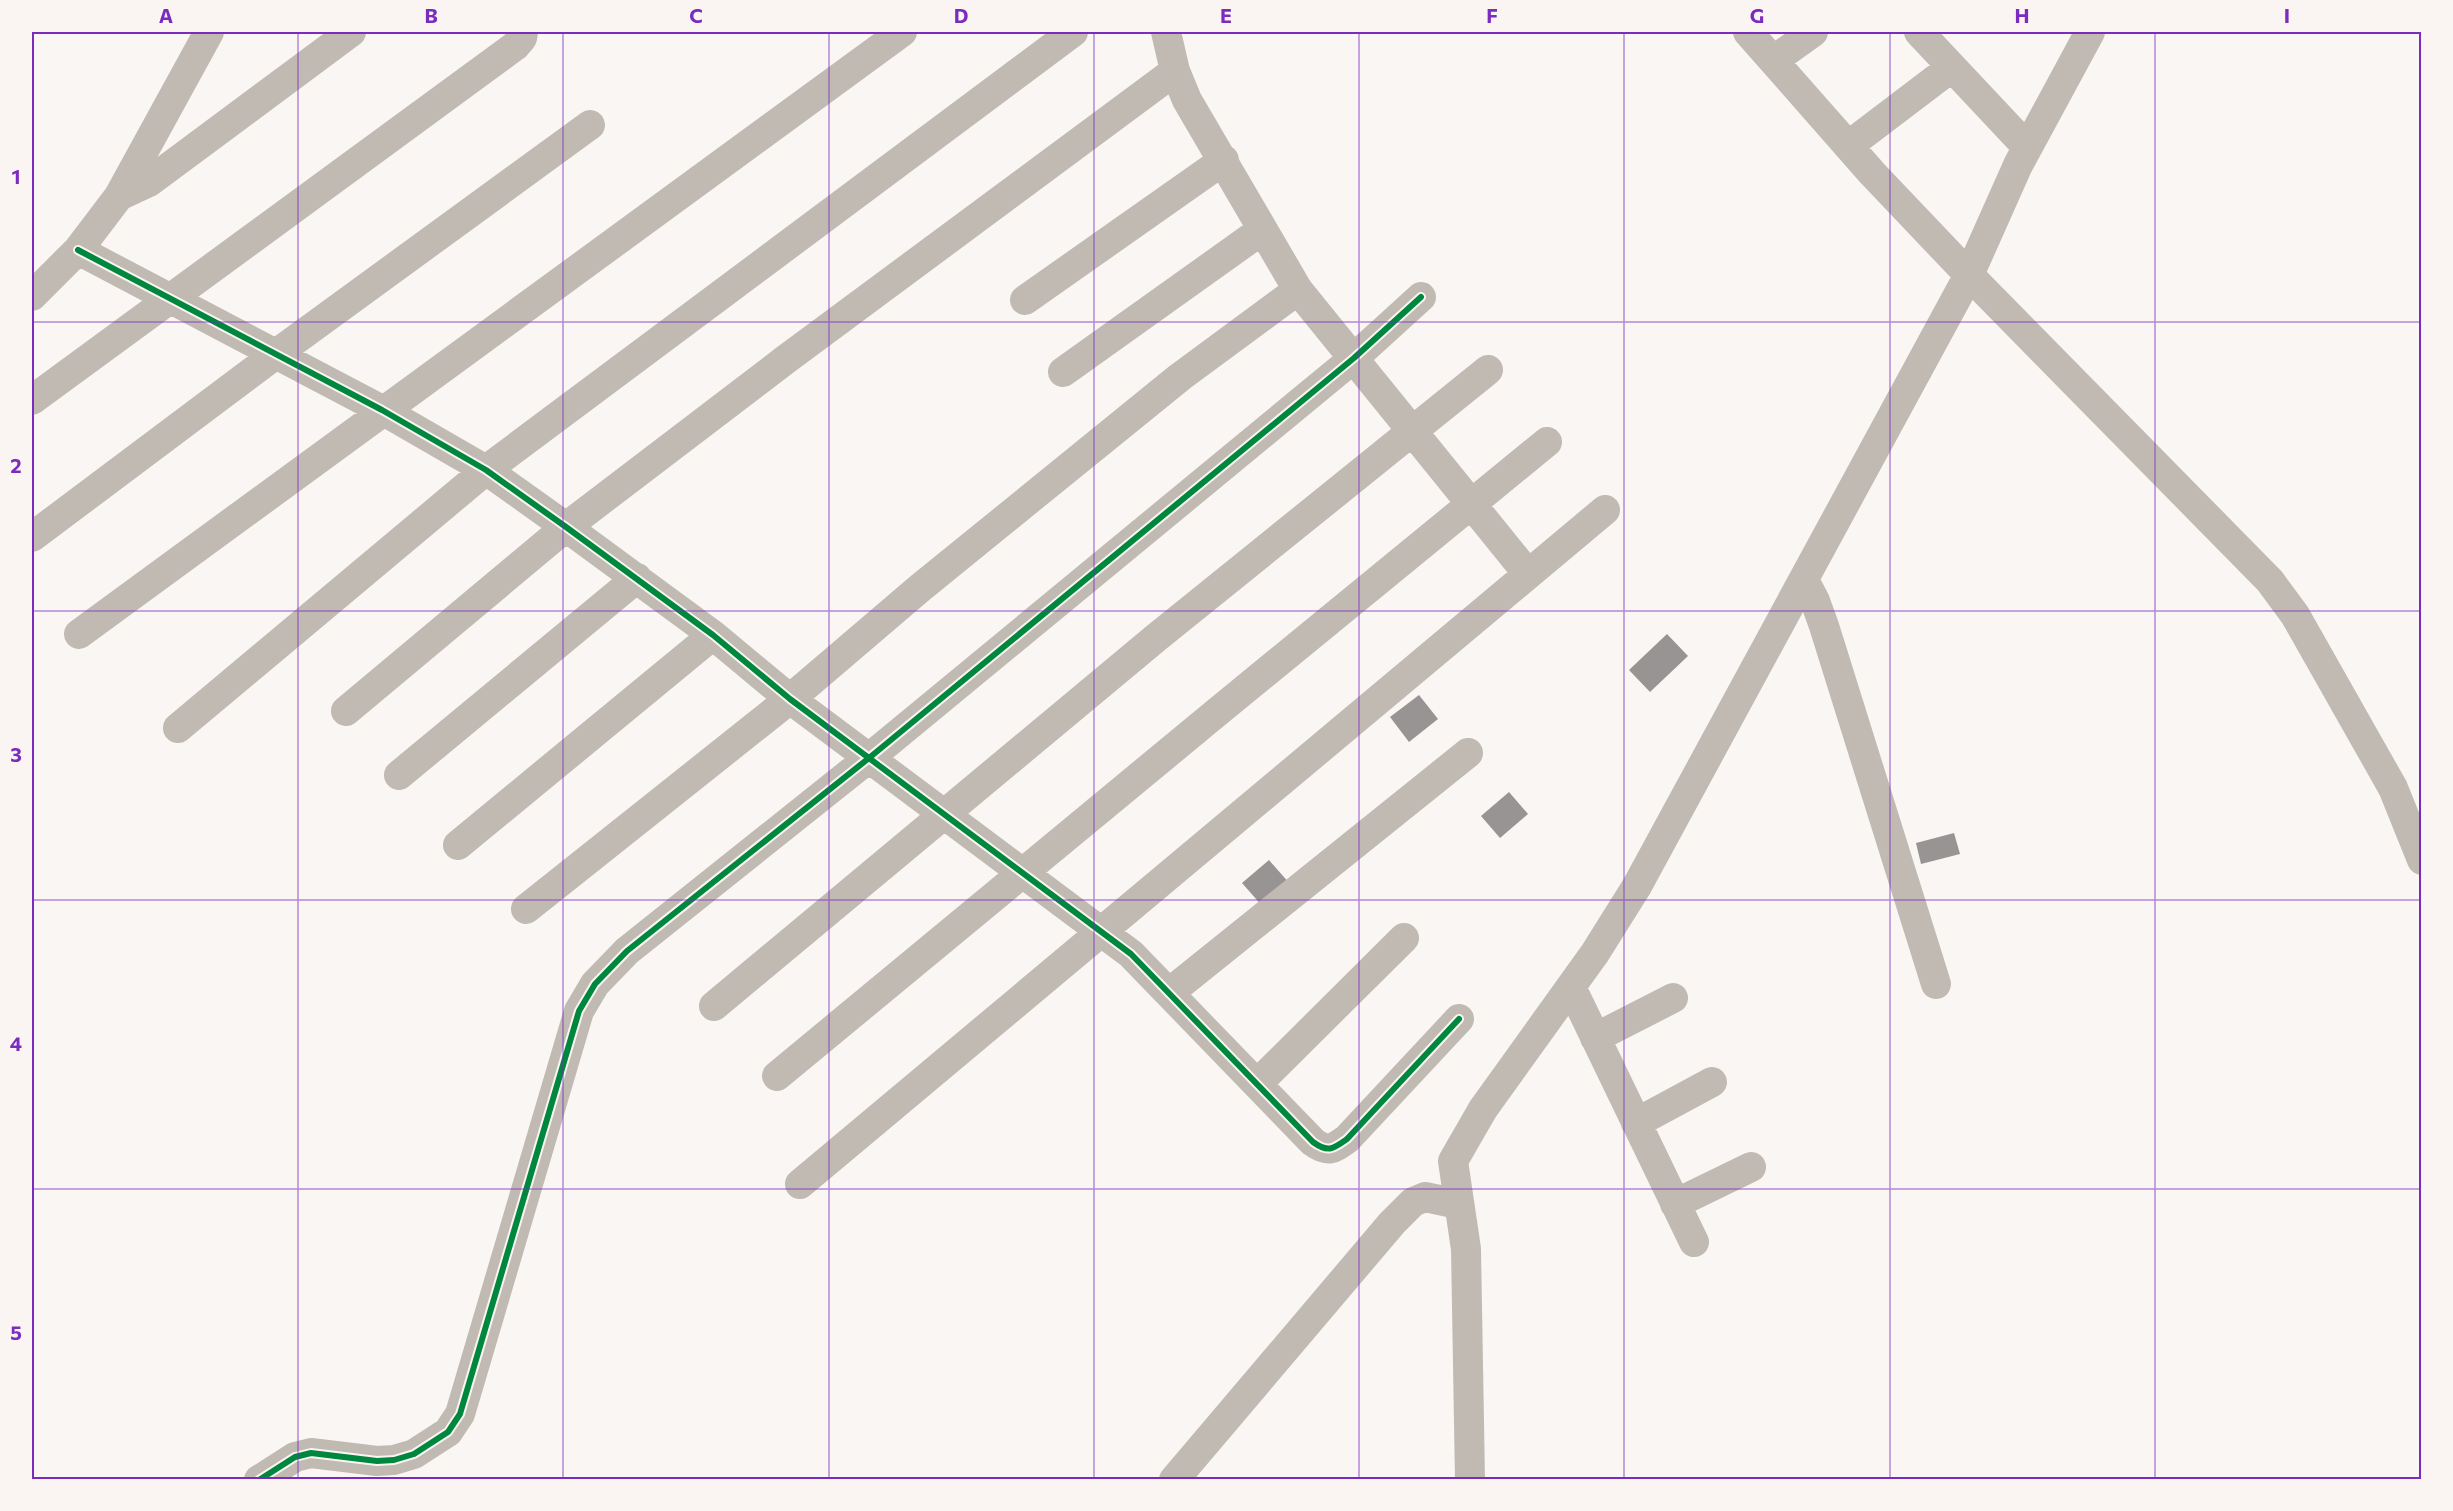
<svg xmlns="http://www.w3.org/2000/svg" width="2453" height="1511" viewBox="0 0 2453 1511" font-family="Commissioner,sans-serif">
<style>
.building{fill:#979493}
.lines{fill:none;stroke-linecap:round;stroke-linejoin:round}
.minor{stroke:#c0bab2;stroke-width:30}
.cycleway-casing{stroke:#faf5f3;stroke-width:10}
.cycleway{stroke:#00873e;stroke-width:6}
.grid{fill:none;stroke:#7b2cbf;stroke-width:1.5;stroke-opacity:0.55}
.neatline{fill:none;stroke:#7b2cbf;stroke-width:2}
.grid-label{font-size:20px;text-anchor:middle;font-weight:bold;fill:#7b2cbf}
</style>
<rect width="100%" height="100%" fill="#f9f6f4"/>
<path class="building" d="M1667 634 1688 656 1650 692 1629 670Z
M1419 695 1438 719 1409 742 1390 717Z
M1509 792 1528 814 1500 838 1481 816Z
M1954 833 1960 854 1921 864 1916 843Z
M1269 860 1291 885 1264 908 1242 883Z"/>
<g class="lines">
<path class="minor" d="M1166 32 1175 71 1187 100 1298 290 1528 574
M1748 32 1872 173 1969 275 2270 581 2295 615 2393 788 2422 860
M1919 32 2027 147
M1774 60 1813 32
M1848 146 1952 67
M119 196 149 182 351 32
M78 250 382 410 486 470 566 527 713 635 790 699 1131 954 1313 1142C1328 1153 1333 1149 1347 1139L1459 1019
M32 296 78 250 119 196 209 32
M1025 300 1224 160
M1063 372 1262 230
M32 400 515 46 522 38 523 32
M32 537 276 354 590 125
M1804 580 1815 601 1824 626 1936 984
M79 634 902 32
M346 711 566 527 785 360 1175 71
M178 728 486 470 1073 32
M399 775 637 578
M458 845 713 635
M526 909 790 699 920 588 1180 377 1298 290
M1571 987 1694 1242
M1169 993 1468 753
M714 1006 1157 637 1488 370
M1595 1038 1673 998
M777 1076 1210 718 1547 442
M1257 1084 1404 938
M1636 1123 1712 1082
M800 1184 1605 510
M1675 1204 1751 1167
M259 1480 295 1457 311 1453 377 1461 394 1460 414 1454 448 1432 460 1414 579 1011 595 984 627 951 869 758 1354 358 1421 297
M1174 1480 1392 1223 1413 1202 1425 1197 1458 1204
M1470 1480 1466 1249 1453 1161 1483 1109 1595 953 1637 886 1969 275 2018 165 2090 32"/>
<defs>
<path id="cycleway" d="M78 250 382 410 486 470 566 527 713 635 790 699 1131 954 1313 1142C1328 1153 1333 1149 1347 1139L1459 1019
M259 1480 295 1457 311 1453 377 1461 394 1460 414 1454 448 1432 460 1414 579 1011 595 984 627 951 869 758 1354 358 1421 297"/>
</defs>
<use href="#cycleway" class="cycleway-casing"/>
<use href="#cycleway" class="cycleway"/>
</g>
<path class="grid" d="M298 32V1480M563 32V1480M829 32V1480M1094 32V1480M1359 32V1480M1624 32V1480M1890 32V1480M2155 32V1480M32 322H2422M32 611H2422M32 900H2422M32 1189H2422"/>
<rect width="2453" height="1511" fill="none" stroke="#faf5f3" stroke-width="66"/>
<rect x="33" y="33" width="2387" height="1445" class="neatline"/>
<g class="grid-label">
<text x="166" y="23">A</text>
<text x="431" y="23">B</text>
<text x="696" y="23">C</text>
<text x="961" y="23">D</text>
<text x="1226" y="23">E</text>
<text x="1492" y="23">F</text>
<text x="1757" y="23">G</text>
<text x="2022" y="23">H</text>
<text x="2287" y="23">I</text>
<text x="16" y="184">1</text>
<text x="16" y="473">2</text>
<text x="16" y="762">3</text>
<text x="16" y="1051">4</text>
<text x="16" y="1340">5</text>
</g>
</svg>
